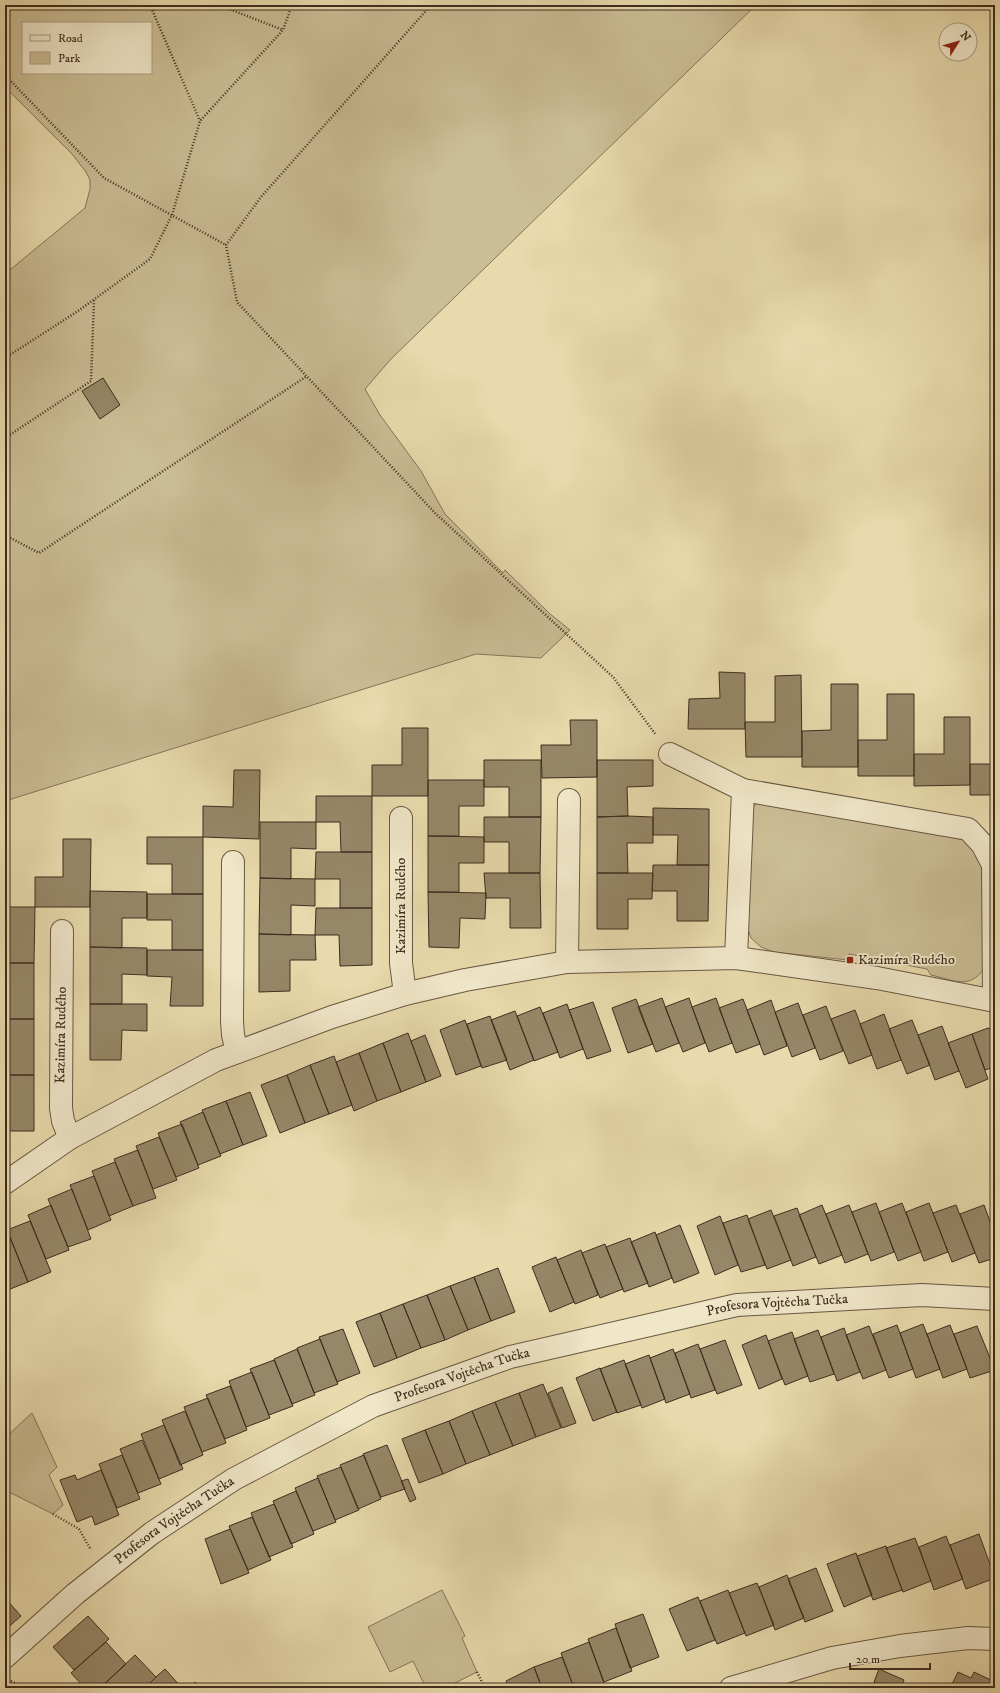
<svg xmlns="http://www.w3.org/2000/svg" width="1000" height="1693" viewBox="0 0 1000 1693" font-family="'IM FELL DW Pica',serif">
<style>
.green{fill:#cbbd94;stroke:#84755a;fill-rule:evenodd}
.building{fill:#968768;stroke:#3e2d1f}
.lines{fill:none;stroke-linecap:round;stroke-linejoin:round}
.minor-casing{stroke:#685842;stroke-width:24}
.path{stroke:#3e2d1f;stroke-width:2.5;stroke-dasharray:1 2;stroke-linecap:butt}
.minor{stroke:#f0e7c9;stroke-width:22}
.poi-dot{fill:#8f2418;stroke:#f0e7c9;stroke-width:1.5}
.labels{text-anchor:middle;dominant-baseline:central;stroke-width:3.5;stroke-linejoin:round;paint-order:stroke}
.street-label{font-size:14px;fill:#3e2d1f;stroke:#f0e7c9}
.poi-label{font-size:14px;fill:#3e2d1f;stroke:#f0e7c9;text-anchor:start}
</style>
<rect width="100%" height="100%" fill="#e8daac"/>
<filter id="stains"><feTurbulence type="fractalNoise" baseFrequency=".005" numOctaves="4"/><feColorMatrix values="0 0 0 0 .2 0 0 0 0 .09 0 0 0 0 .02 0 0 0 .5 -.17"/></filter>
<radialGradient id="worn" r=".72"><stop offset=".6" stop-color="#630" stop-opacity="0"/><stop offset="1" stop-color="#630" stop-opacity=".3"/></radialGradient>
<path class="green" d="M5 5H756L391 359 365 389 380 415 421 471 445 514 503 573 505 570 549 613 570 630 541 658 476 654 5 801V274L85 208 90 189V180L86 172 72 154 5 87ZM23 23H151V73H23Z
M757 803 966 840 982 863 984 969C969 990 953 980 931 975L927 969 849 954 848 960 774 952 761 947 751 938 747 926 749 811Z
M32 1413 57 1467 49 1475 63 1505 53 1514 5 1490V1438Z
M442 1590 465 1636 462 1638 477 1672 445 1688H426L413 1661 390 1672 368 1627Z"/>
<path class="building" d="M103 378 120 405 100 419 82 391Z
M719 672 745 673V729H688L689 699 720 698Z
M801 675 802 757H746L745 722H775V676Z
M831 684H858V767H802V731L831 730Z
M887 694H914V776H858V740H887Z
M944 717H970V785L914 786V754H944Z
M570 720H597V777L542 778 541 745H571Z
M402 728H428V796H372V765H402Z
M484 760H541V817H509V787H484Z
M597 760H653V786L627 787 628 816 597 817Z
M970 764H995V795H970Z
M234 770H260L259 839 203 837V806L233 807Z
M428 780H484V806H459V836H428Z
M316 796H372V852H341L340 822H316Z
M653 808 709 809V865H677L678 835H653Z
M628 816 653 817V843H627L628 873H597V817Z
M484 817H541L540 873H509V842H484Z
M260 822H316V849L291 848V879L260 878Z
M428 836 484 837V863H459V892H428Z
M147 837H203V894H172V864H147Z
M63 839H91L90 907H35V877H63Z
M316 852H372V908H340V879H315Z
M653 865H709L708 921H677V891H652Z
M484 873H540L541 928H510V898H486Z
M597 873H653L652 899H628V929H597Z
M260 878 315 879V906L291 905V935L259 934Z
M90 891 147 892V918H122V948L90 947Z
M428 892 486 893 485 919 460 918 459 948 429 947Z
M147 894H203V950H172V920H147Z
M5 907H35L34 963H5Z
M316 908H372V965L340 966 339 935H315Z
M259 934 315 935 316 960H290V991L259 992Z
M90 947 147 948V975L122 974V1004H90Z
M147 950H203V1006H170L172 977 147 976Z
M5 963H34V1019H5Z
M662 998 679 1043 656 1052 638 1007Z
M689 998 705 1043 683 1052 665 1007Z
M716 998 732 1043 709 1052 692 1007Z
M636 999 653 1044 628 1053 612 1008Z
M743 999 760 1044 736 1053 719 1008Z
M771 1000 787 1046 764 1055 747 1010Z
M593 1002 611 1051 587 1059 569 1010Z
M798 1003 815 1048 792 1057 775 1012Z
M90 1004H147V1031L122 1030 121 1060H90Z
M567 1004 583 1049 560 1058 543 1013Z
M826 1006 843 1051 820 1060 803 1015Z
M540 1007 558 1052 534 1061 517 1016Z
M855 1010 872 1055 849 1064 831 1019Z
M515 1011 534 1060 510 1070 491 1020Z
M884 1014 901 1060 877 1069 860 1024Z
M490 1016 507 1060 482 1068 467 1024Z
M5 1019H34V1075H5Z
M465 1020 481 1066 456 1075 440 1030Z
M912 1020 930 1065 907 1074 889 1029Z
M942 1026 959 1071 935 1080 918 1035Z
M988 1028 995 1030V1067L985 1070 972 1034Z
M408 1033 426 1082 401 1092 383 1043Z
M972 1034 988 1079 966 1088 948 1043Z
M425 1035 441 1076 426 1082 411 1041Z
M383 1043 401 1092 377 1101 359 1053Z
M359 1053 377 1101 354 1111 336 1062Z
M334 1056 352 1105 329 1114 310 1065Z
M310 1065 329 1114 305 1123 287 1075Z
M5 1075H34V1131H5Z
M287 1075 305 1123 280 1133 261 1085Z
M250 1092 267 1136 243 1145 226 1101Z
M226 1101 243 1145 220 1154 202 1110Z
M203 1112 221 1156 198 1165 180 1122Z
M182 1124 199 1168 176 1177 158 1133Z
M159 1137 177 1180 153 1189 136 1146Z
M138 1150 156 1198 133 1206 114 1159Z
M115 1162 133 1206 109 1216 92 1171Z
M94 1176 111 1220 88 1230 70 1185Z
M72 1189 91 1239 68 1247 48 1199Z
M876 1203 894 1252 871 1261 852 1212Z
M902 1203 921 1252 898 1261 879 1212Z
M929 1203 948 1252 924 1261 906 1212Z
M51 1205 69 1250 46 1259 28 1215Z
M822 1205 842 1255 819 1264 799 1215Z
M849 1205 868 1254 845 1263 826 1214Z
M956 1205 975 1253 952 1262 933 1213Z
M984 1205 995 1235V1258L979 1263 960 1214Z
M797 1208 816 1257 793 1266 774 1216Z
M771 1210 791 1260 767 1269 748 1219Z
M747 1215 765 1265 741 1272 723 1223Z
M720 1216 738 1265 715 1275 697 1226Z
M30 1221 51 1272 28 1282 7 1230Z
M680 1225 699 1273 674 1283 656 1235Z
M655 1232 672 1278 649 1287 631 1242Z
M10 1237 28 1282 5 1291V1239Z
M630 1238 648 1283 624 1292 606 1247Z
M605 1244 623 1289 600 1298 582 1253Z
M581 1250 598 1295 575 1304 557 1260Z
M556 1257 574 1302 550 1312 532 1267Z
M498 1268 515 1312 491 1321 474 1277Z
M474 1277 491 1321 468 1330 450 1286Z
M450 1286 468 1330 445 1340 427 1295Z
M427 1295 445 1340 421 1348 403 1304Z
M403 1304 421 1348 397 1358 380 1313Z
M380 1313 397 1358 374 1367 356 1322Z
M923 1324 940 1369 916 1378 900 1333Z
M897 1325 913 1369 889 1378 873 1334Z
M950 1325 967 1369 943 1378 927 1334Z
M869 1326 886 1370 863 1379 846 1335Z
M977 1326 995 1370 970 1378 954 1334Z
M844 1328 860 1372 837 1381 821 1337Z
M343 1329 360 1373 337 1382 319 1337Z
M818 1330 834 1374 810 1382 794 1339Z
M792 1332 808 1376 785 1385 768 1341Z
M766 1335 782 1379 759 1389 742 1345Z
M320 1339 338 1384 314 1393 297 1348Z
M725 1340 742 1385 717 1394 700 1349Z
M698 1344 715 1390 691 1398 675 1353Z
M297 1349 315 1395 292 1404 274 1359Z
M673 1349 690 1394 666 1403 650 1358Z
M649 1355 665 1399 642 1408 625 1364Z
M274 1360 293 1406 269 1415 250 1369Z
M624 1360 641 1405 617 1413 600 1369Z
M600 1368 617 1412 593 1421 576 1378Z
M252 1372 270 1418 246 1427 229 1381Z
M543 1384 561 1428 536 1437 519 1393Z
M230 1386 247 1430 225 1439 206 1395Z
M562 1387 576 1423 562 1428 548 1393Z
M519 1393 536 1437 513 1446 495 1402Z
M208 1398 226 1443 202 1452 184 1407Z
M495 1402 513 1446 490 1455 472 1411Z
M185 1411 203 1455 180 1465 162 1420Z
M472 1411 490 1455 466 1464 449 1421Z
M449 1421 466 1464 443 1474 425 1430Z
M164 1425 183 1469 159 1479 141 1434Z
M425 1430 443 1474 419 1483 402 1439Z
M142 1440 161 1484 138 1493 120 1449Z
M387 1445 405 1489 381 1497 363 1454Z
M122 1455 140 1499 117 1508 99 1464Z
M364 1455 381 1499 358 1509 340 1465Z
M341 1467 359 1510 335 1520 317 1476Z
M101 1470 119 1515 95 1525 92 1516 77 1522 60 1480 75 1475 77 1480Z
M318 1478 336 1522 313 1531 295 1488Z
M408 1479 416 1499 410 1502 401 1481Z
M296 1491 314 1534 291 1544 273 1501Z
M274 1504 293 1547 269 1557 251 1513Z
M252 1517 271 1560 248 1570 229 1526Z
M230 1529 249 1573 221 1584 205 1539Z
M979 1534 995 1578 966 1589 950 1545Z
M946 1536 963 1579 934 1590 919 1547Z
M915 1538 931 1581 903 1592 886 1548Z
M886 1546 902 1590 873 1600 857 1556Z
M856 1553 872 1595 844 1607 827 1564Z
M816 1568 833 1611 805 1622 788 1579Z
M787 1575 804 1618 775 1630 759 1587Z
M757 1583 774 1625 746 1636 729 1593Z
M728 1590 745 1633 717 1644 700 1601Z
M698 1597 715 1640 687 1651 669 1609Z
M5 1598 21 1616 5 1630Z
M643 1614 659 1657 630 1668 615 1624Z
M88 1616 109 1639 74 1670 53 1647Z
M616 1628 632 1671 604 1682 588 1639Z
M106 1642 126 1664 100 1688H85L71 1673Z
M589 1642 605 1686 599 1688H574L561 1653Z
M135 1655 156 1677 145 1688H102L101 1687Z
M562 1657 574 1688H542L534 1667Z
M534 1667 542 1688H509L506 1681Z
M165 1669 182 1688H145L156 1677Z
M879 1669 904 1680 902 1685 900 1684 898 1688H891L874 1682Z
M958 1672 971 1678 974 1672 995 1682 993 1688H950Z
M195 1682 200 1688H189Z
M900 1684 908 1688H898Z"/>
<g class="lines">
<defs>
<g id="minor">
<path d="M670 754 743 790 968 829 982 844 993 865 994 1001"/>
<path d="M401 818V963L405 994"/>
<path d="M233 862 232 1021 233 1035 237 1052"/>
<path d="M62 931 61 1108 63 1121 70 1138"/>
<path d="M736 958 743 790"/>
<path d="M567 962 569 800"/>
<path d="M5 1183 70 1138 216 1060 332 1017 405 994 465 980 567 962 736 958 877 978 995 1001"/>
<path id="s1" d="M5 1657 75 1594 152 1533 234 1479 373 1406 510 1357 737 1305 922 1295 995 1299"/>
<path d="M731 1688 832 1658 900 1646 968 1638 995 1639"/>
</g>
</defs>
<use href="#minor" class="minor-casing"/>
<path class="path" d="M150 5 200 121
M219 5 283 30
M431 5 261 197 226 245 237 302 435 513 613 677 656 735
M5 75 104 178 226 245
M5 358 78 311 150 259 172 215 200 121 283 30 292 5
M5 438 91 381 94 300
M5 535 39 553 307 376
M53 1514 79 1529 91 1550
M477 1672 485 1688
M11 1681 26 1688"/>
<use href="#minor" class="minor"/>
</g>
<rect class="poi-dot" x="846" y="956" width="8" height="8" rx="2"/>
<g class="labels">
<g class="street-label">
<text transform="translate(401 906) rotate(-90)">Kazimíra Rudého</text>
<text transform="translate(61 1035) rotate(-89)">Kazimíra Rudého</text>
<text stroke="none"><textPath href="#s1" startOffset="866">Profesora Vojtěcha Tučka</textPath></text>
<text stroke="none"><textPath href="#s1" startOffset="542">Profesora Vojtěcha Tučka</textPath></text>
<text stroke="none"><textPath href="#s1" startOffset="218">Profesora Vojtěcha Tučka</textPath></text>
</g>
<g class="poi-label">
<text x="858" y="960">Kazimíra Rudého</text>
</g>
</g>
<rect width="1000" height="1693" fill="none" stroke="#e8daac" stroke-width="20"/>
<rect x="6" y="6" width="988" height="1681" fill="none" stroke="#3e2d1f" stroke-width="2"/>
<rect x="10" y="10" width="980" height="1673" fill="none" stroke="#3e2d1f"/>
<rect x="22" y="22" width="130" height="52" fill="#f0e7c9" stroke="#a99d85"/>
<rect x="30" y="35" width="20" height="6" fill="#f0e7c9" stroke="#a99d85"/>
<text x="58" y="42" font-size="12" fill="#3e2d1f">Road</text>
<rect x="30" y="52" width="20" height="12" fill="#cbbd94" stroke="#a99d85"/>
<text x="58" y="62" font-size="12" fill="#3e2d1f">Park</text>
<g transform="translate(958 42) rotate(53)"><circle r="19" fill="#f0e7c9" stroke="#a99d85"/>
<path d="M0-3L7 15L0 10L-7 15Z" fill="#8f2418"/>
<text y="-6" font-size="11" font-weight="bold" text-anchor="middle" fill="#3e2d1f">N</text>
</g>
<path d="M850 1663v6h80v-6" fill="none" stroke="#3e2d1f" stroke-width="2"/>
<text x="856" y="1663" font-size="12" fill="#3e2d1f" stroke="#f0e7c9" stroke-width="3" paint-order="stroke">20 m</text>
<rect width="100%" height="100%" filter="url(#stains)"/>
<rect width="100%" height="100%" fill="url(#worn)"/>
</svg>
